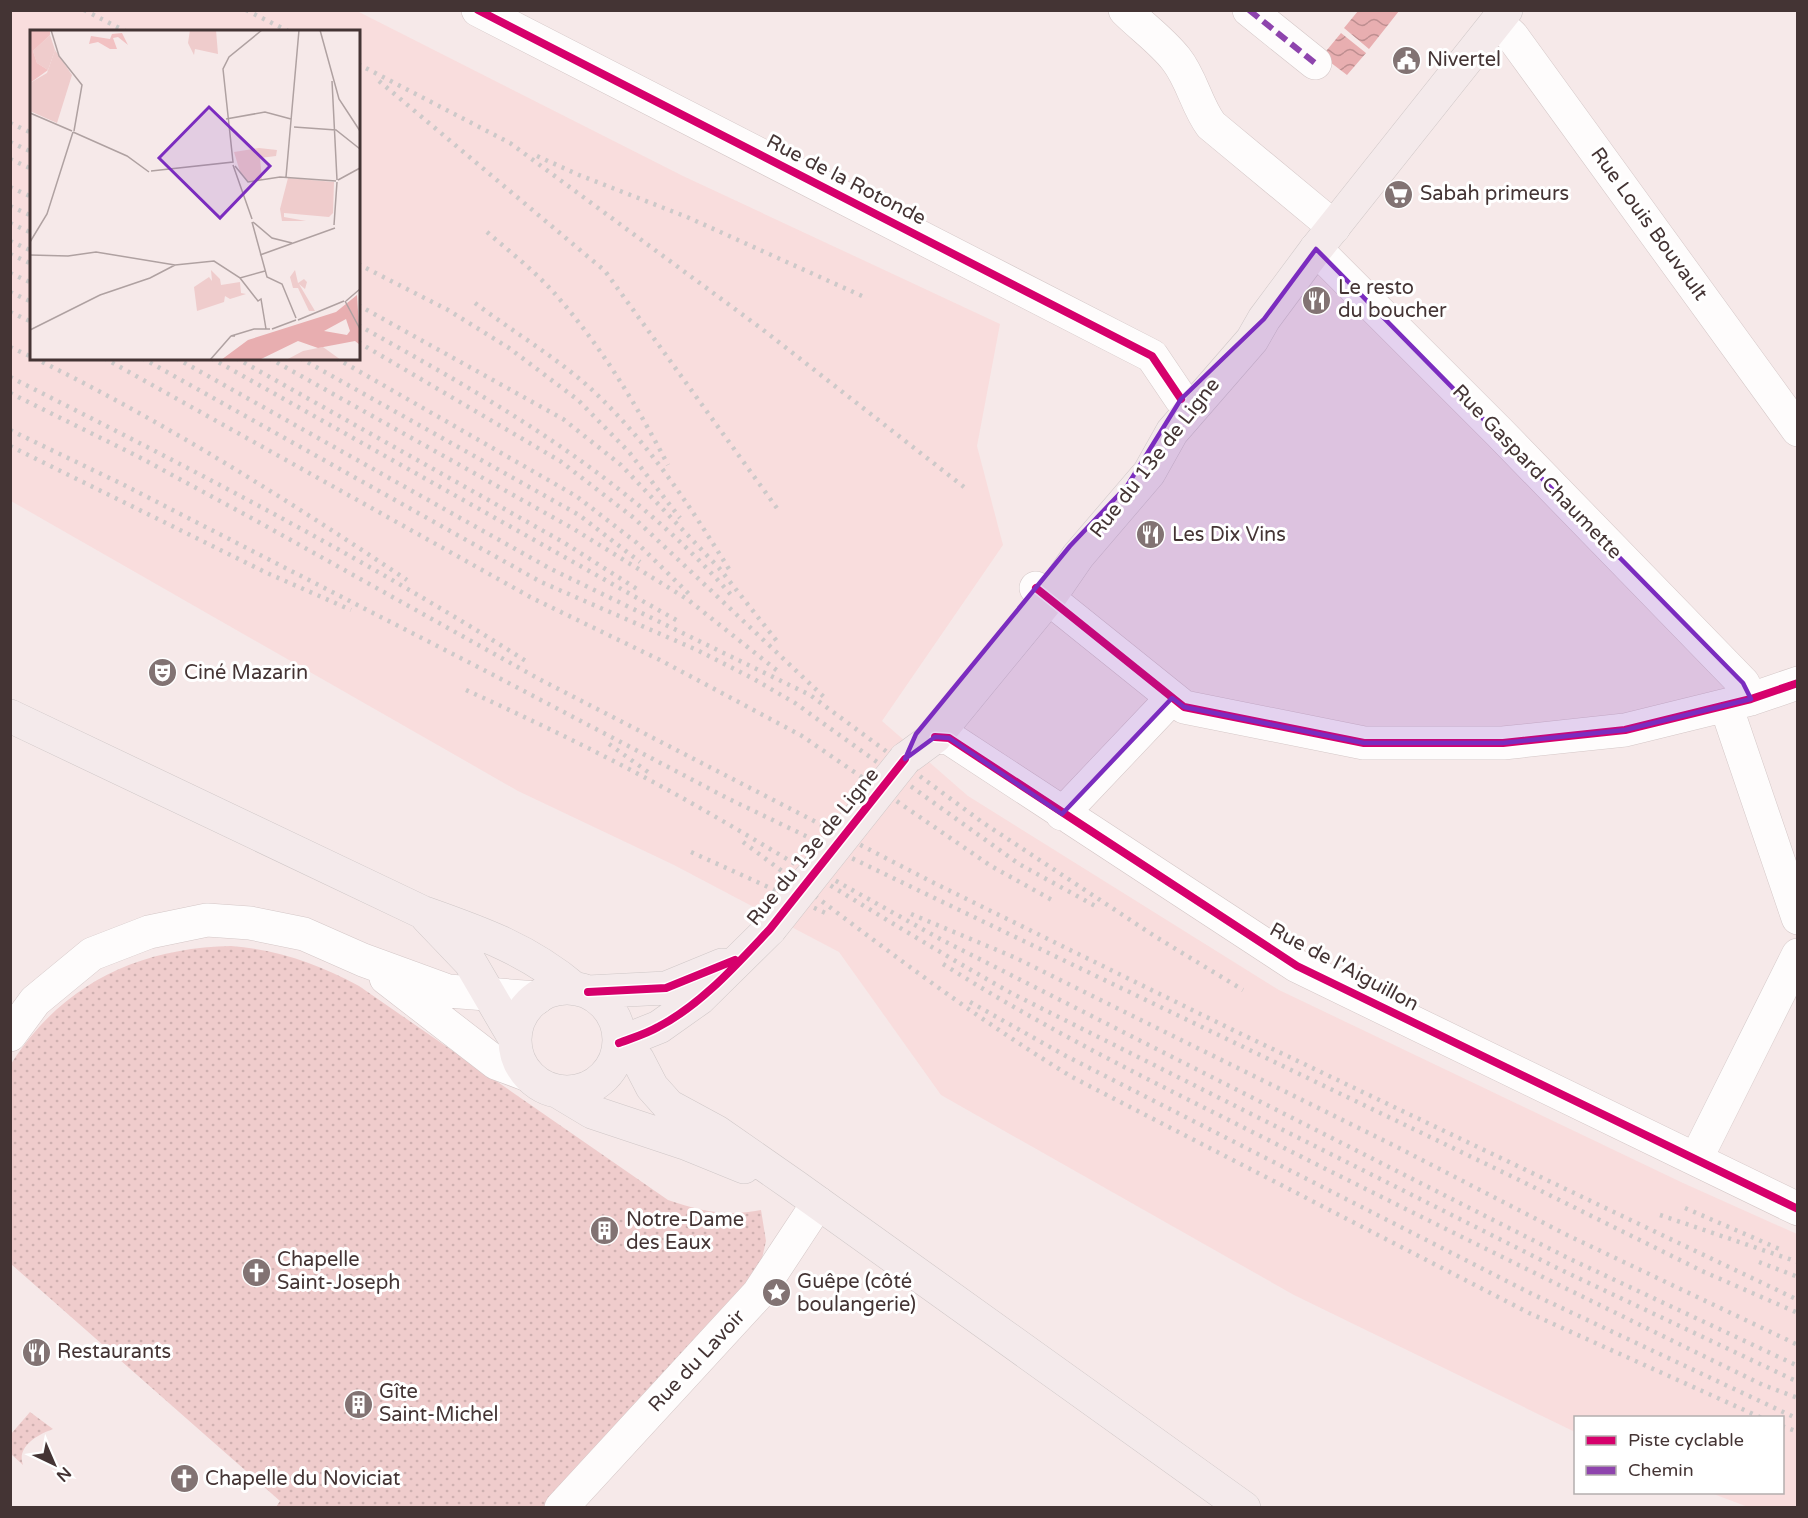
<svg xmlns="http://www.w3.org/2000/svg" width="1808" height="1518" viewBox="0 0 1808 1518" font-family="'Varela Round',sans-serif">
<style>
.built{fill:#f9dddd;fill-rule:evenodd}
.grass{fill:url(#grass-dots)}
.water{fill:url(#water-waves)}
.lines{fill:none;stroke-linecap:round;stroke-linejoin:round}
.minor-casing{stroke:#d4c7c7;stroke-width:34}
.major-casing{stroke:#cfc7c7;stroke-width:34}
.minor{stroke:#fefcfc;stroke-width:33}
.major{stroke:#f4eaeb;stroke-width:33}
.rail{stroke:#cdc9c9;stroke-width:4.5;stroke-dasharray:3 6;stroke-linecap:butt}
.major-bridge-casing{stroke:#cfc7c7;stroke-width:34;stroke-linecap:butt}
.major-bridge{stroke:#f4eaeb;stroke-width:33}
.quiet{stroke:#8e44ad;stroke-width:6;stroke-dasharray:12 6;stroke-linecap:butt}
.cycleway-casing{stroke:#fff;stroke-width:11}
.cycleway{stroke:#d6006c;stroke-width:8}
.marked{fill:#7b2cbf;fill-opacity:0.2;stroke:#7b2cbf;stroke-width:4.5;stroke-linejoin:round}
.labels{text-anchor:middle;dominant-baseline:central;stroke-width:6;stroke-linejoin:round;paint-order:stroke}
.poi-label{font-size:20px;fill:#443434;stroke:#fff;text-anchor:start}
.street-label{font-size:20px;fill:#443434;stroke:#fff}
.inset-road{fill:none;stroke:#afa1a1;stroke-width:1.5}
.view{fill:#7b2cbf;fill-opacity:0.15;stroke:#7b2cbf;stroke-width:3}
.inset-edge{fill:none;stroke:#443434;stroke-width:3}
</style>
<defs>
<pattern id="grass-dots" width="8" height="8" patternUnits="userSpaceOnUse" patternTransform="scale(1.5)"><rect width="8" height="8" fill="#efcccc"/><path d="M2 2h.1M6 6h.1" fill="none" stroke="#ceb0b0" stroke-width="1.8" stroke-linecap="round"/></pattern>
<pattern id="water-waves" width="16" height="10" patternUnits="userSpaceOnUse" patternTransform="scale(1.5)"><rect width="16" height="10" fill="#e8aeb0"/><path d="M0 5q4-4 8 0t8 0" fill="none" stroke="#be8e90"/></pattern>
</defs>
<rect width="100%" height="100%" fill="#f6e9e9"/>
<path class="built" d="M11 11H357L683 176 1000 324 977 446 1003 545 882 721 968 796 1279 990 1683 1183 1797 1234V1507H1748L1711 1493 1782 1492V1418H1576L1575 1432 1294 1295 941 1095 839 952 674 865 518 791 11 501ZM32 32H358V358H32Z"/>
<path class="grass" d="M231 946C279 950 318 964 359 986L668 1200C700 1211 727 1217 761 1210L766 1241 757 1280 550 1508 276 1507 280 1501 11 1264V1064C62 984 138 948 231 946Z
M30 1412 53 1429C39 1434 16 1446 23 1465L11 1454V1434Z"/>
<path class="water" d="M1358 11V10L1399 11 1369 49 1344 28Z
M1341 33 1366 53 1347 75 1322 56Z"/>
<g class="lines">
<defs>
<path id="minor" d="M478 10 1152 356 1181 399
M1125 10C1141 26 1162 41 1176 59 1192 79 1196 105 1211 125L1334 227
M1249 10 1315 63
M1497 22 1512 36 1798 430
M1316 249 1500 433 1743 683 1751 699
M1036 588 1184 707 1364 743H1503L1625 730 1751 699 1798 683
M1726 706 1798 918
M935 737 949 738 1297 966 1798 1209
M1062 814 1172 698
M386 978 496 1063 528 1075
M10 1035 35 1001 92 954 149 932 207 920 250 923 304 934 363 960 448 991 537 998
M1696 1159 1798 955
M561 1508 758 1294 818 1203"/>
<path id="major" d="M10 716 422 912C479 932 528 949 575 989
M905 759 935 737 1049 598 1078 556 1149 473 1172 432 1252 340 1264 319 1316 249 1506 10
M427 917 470 962 515 1039
M770 929 700 998 659 1027 619 1043 638 1060 652 1087 669 1106 717 1132 796 1187 1244 1508
M515 1040a52 52 0 1 1 104 0a52 52 0 1 1-104 0Z
M588 992 666 988 722 965
M557 1091 592 1112 685 1143 744 1167"/>
</defs>
<use href="#minor" class="minor-casing"/>
<use href="#major" class="major-casing"/>
<use href="#minor" class="minor"/>
<use href="#major" class="major"/>
<path class="rail" d="M84 10 127 32
M246 10 290 32
M358 64 510 143 762 329 964 487
M379 81 605 271 779 511
M10 123 32 133
M10 142 32 152
M537 156 579 175 687 217 862 296
M10 159 32 169
M10 187 32 197
M10 206 32 216
M10 223 32 233
M487 232C510 252 536 272 556 295 601 346 636 404 668 465
M10 241 32 251
M10 254 32 264
M358 264 448 310 509 348 578 400 629 452 680 518
M10 273 32 283
M10 292 32 302
M475 303C512 331 554 356 589 387 648 441 690 506 732 574
M358 305 563 419 621 465 719 568 780 645
M10 312 32 322
M358 325C493 400 630 478 732 596
M358 342 560 461 634 518 824 697
M10 347 32 357
M34 358C165 422 286 499 407 580
M104 358 532 598 660 660 802 736 991 866 1052 900
M142 358 541 582 697 650 752 678 795 703 1019 864 1097 907
M176 358 549 568 810 695 982 822 1156 937 1243 990
M211 358 678 621
M236 358 563 542 637 589
M269 358 572 528 687 599 779 672
M300 358 579 515 640 562
M336 358 576 496 637 543 689 594
M10 377C186 466 363 557 529 663
M10 393 139 457 255 520 539 679 936 884 1237 1032 1798 1300
M10 430 124 485 482 669 727 798 1513 1177 1702 1271 1798 1313
M10 446 267 573 351 610
M466 690C543 725 619 762 693 804 801 865 904 933 1013 994L1557 1268 1798 1382
M609 744 648 772
M743 842C851 922 957 1007 1072 1077L1529 1313 1762 1418
M691 852 830 915
M820 872 942 940 1570 1259 1798 1366
M911 914 1016 958 1397 1147 1567 1235 1798 1345
M943 964C1054 1035 1172 1091 1290 1151 1447 1230 1605 1308 1763 1385L1798 1398
M970 1002 1066 1056 1532 1294 1798 1419
M1685 1208 1784 1251
M1660 1215 1798 1262
M1759 1262 1798 1277
M1782 1426 1798 1432"/>
<defs>
<path id="major-bridge" d="M770 929 905 759"/>
</defs>
<use href="#major-bridge" class="major-bridge-casing"/>
<use href="#major-bridge" class="major-bridge"/>
<path class="quiet" d="M1249 10 1315 63"/>
<defs>
<path id="cycleway" d="M478 10 1152 356 1181 399
M1036 588 1184 707 1364 743H1503L1625 730 1751 699 1798 683
M935 737 949 738 1297 966 1798 1209
M588 992 666 988 735 960
M619 1043C632 1038 646 1034 658 1027 701 1005 737 964 770 929L905 759"/>
</defs>
<use href="#cycleway" class="cycleway-casing"/>
<use href="#cycleway" class="cycleway"/>
</g>
<path class="marked" d="M1316 249 1743 683 1751 699 1625 730 1503 743H1364L1184 707 1172 698 1062 814 949 738 935 737 905 759 916 734 1070 546 1127 486 1181 399 1264 319Z"/>
<defs>
<symbol id="civic-disc" viewBox="-11 -11 22 22"><circle r="9.5" fill="#827373" stroke="#fff"/><path d="M-.6-6.5H3V-4.5H.6V-3L4-1V1h2V6H-6V1h2V-1L-.6-3ZM-1.2 2.5V6h2.4V2.5Z" fill="#fff"/></symbol>
<symbol id="supermarket-disc" viewBox="-11 -11 22 22"><circle r="9.5" fill="#827373" stroke="#fff"/><path d="M-6-5.5h2.5l.6 2H6L4.5 2H-2.5L-4.4-4H-6ZM-1.5 3.2a1.3 1.3 0 1 0 .1 0ZM3 3.2a1.3 1.3 0 1 0 .1 0Z" fill="#fff"/></symbol>
<symbol id="restaurant-disc" viewBox="-11 -11 22 22"><circle r="9.5" fill="#827373" stroke="#fff"/><path d="M-5-6h1v4h1v-4h1v4h1v-4h1v5L-1.5 .5V6h-2V.5L-5-1ZM5-6V6H3V1.5H1.5Q1.5-4 5-6Z" fill="#fff"/></symbol>
<symbol id="theatre-disc" viewBox="-11 -11 22 22"><circle r="9.5" fill="#827373" stroke="#fff"/><path d="M-5-5.5Q0-4 5-5.5V0Q5 5 0 6Q-5 5-5 0ZM-3.3-2.5H-1v1.5H-3.3ZM1-2.5H3.3v1.5H1ZM-2.8 1Q0 5.5 2.8 1Z" fill="#fff"/></symbol>
<symbol id="building-disc" viewBox="-11 -11 22 22"><circle r="9.5" fill="#827373" stroke="#fff"/><path d="M-4-6H4V6H1V3H-1V6H-4ZM-2.5-4.3h1.7v1.8h-1.7ZM.8-4.3h1.7v1.8H.8ZM-2.5-1h1.7V.8h-1.7ZM.8-1h1.7V.8H.8Z" fill="#fff"/></symbol>
<symbol id="church-disc" viewBox="-11 -11 22 22"><circle r="9.5" fill="#827373" stroke="#fff"/><path d="M-1.2-6h2.4v3.5h3.3v2.4h-3.3V6h-2.4V-.1h-3.3v-2.4h3.3Z" fill="#fff"/></symbol>
<symbol id="sight-disc" viewBox="-11 -11 22 22"><circle r="9.5" fill="#827373" stroke="#fff"/><path d="M0-6L1.8-2.2L6-1.7L2.9 1.2L3.7 5.4L0 3.3L-3.7 5.4L-2.9 1.2L-6-1.7L-1.8-2.2Z" fill="#fff"/></symbol>
</defs>
<g fill-rule="evenodd">
<use href="#civic-disc" x="1390" y="44" width="33" height="33"/>
<use href="#supermarket-disc" x="1382" y="178" width="33" height="33"/>
<use href="#restaurant-disc" x="1300" y="284" width="33" height="33"/>
<use href="#restaurant-disc" x="1134" y="518" width="33" height="33"/>
<use href="#theatre-disc" x="146" y="656" width="33" height="33"/>
<use href="#building-disc" x="588" y="1214" width="33" height="33"/>
<use href="#church-disc" x="240" y="1256" width="33" height="33"/>
<use href="#sight-disc" x="760" y="1276" width="33" height="33"/>
<use href="#restaurant-disc" x="20" y="1336" width="33" height="33"/>
<use href="#building-disc" x="342" y="1388" width="33" height="33"/>
<use href="#church-disc" x="168" y="1462" width="33" height="33"/>
</g>
<g class="labels">
<g class="poi-label">
<text x="1427" y="60">Nivertel</text>
<text x="1420" y="194">Sabah primeurs</text>
<text x="1338" y="288">Le resto<tspan x="1338" dy="23">du boucher</tspan></text>
<text x="1172" y="535">Les Dix Vins</text>
<text x="184" y="673">Ciné Mazarin</text>
<text x="626" y="1220">Notre-Dame<tspan x="626" dy="23">des Eaux</tspan></text>
<text x="277" y="1260">Chapelle<tspan x="277" dy="23">Saint-Joseph</tspan></text>
<text x="797" y="1282">Guêpe (côté<tspan x="797" dy="23">boulangerie)</tspan></text>
<text x="57" y="1352">Restaurants</text>
<text x="379" y="1392">Gîte<tspan x="379" dy="23">Saint-Michel</tspan></text>
<text x="205" y="1479">Chapelle du Noviciat</text>
</g>
<g class="street-label">
<text transform="translate(846 180) rotate(27)">Rue de la Rotonde</text>
<text transform="translate(1649 224) rotate(54)">Rue Louis Bouvault</text>
<text transform="translate(1155 458) rotate(-52)">Rue du 13e de Ligne</text>
<text transform="translate(1537 472) rotate(46)">Rue Gaspard Chaumette</text>
<text transform="translate(813 847) rotate(-51)">Rue du 13e de Ligne</text>
<text transform="translate(1344 967) rotate(28)">Rue de l'Aiguillon</text>
<text transform="translate(697 1361) rotate(-47)">Rue du Lavoir</text>
</g>
</g>
<g transform="translate(30 30)">
<rect width="330" height="330" fill="#f6e9e9"/>
<path d="M20 5 25 20 18 40 7 33 3 21ZM229 118 247 120 246 126 230 128 232 150 218 151 210 142 204 122ZM258 148 304 152 303 183 299 187 254 183V187L276 191H252L250 179ZM181 240 190 249 191 255 210 252 211 263 216 264 200 269 195 266 194 272 167 281 164 257 179 247 182 251ZM265 240 268 253 274 249 277 252 275 259 269 254 285 281H279L268 258H263L260 247ZM293 317 311 330H256L273 321Z" fill="#efcccc"/>
<path d="M0 0H20V5L3 21 7 33 18 40 0 53ZM92 3 98 15 88 7 83 8 87 19H80L68 12 59 14 61 6 80 9 82 4Z" fill="#f2c1c2"/>
<path d="M25 20 42 45 27 93 0 81V53L17 43Z" fill="#efcccc"/>
<path d="M160 0H186L188 24 165 19 164 25 158 13Z" fill="#efcccc"/>
<path d="M327 265 330 315 325 311 288 318 268 311 229 330H191L218 310 306 282ZM316 289 320 301 317 305 294 301Z" fill="#e8aeb0" fill-rule="evenodd"/>
<path class="inset-road" d="M21 0 29 26 52 55 44 101M290 0 309 69 330 101M302 51 307 150M0 83 42 101M196 89 235 82 261 89M264 97 306 100 330 119M43 102 97 126 119 142M203 135 222 189M205 136 218 152 250 147 306 151M121 141 203 132 193 39 199 27 232 0M256 147 269 0M308 150 330 138M222 192 237 247 252 254 266 288M223 192 242 208 262 213M304 195 307 152M0 212 17 184 43 102M0 225 38 226 66 222 145 235 184 231 210 248 235 241M230 225 305 198M210 248 228 271 231 269 236 299M315 271 330 299M316 271 330 259M268 290 314 271M242 299 266 290M0 300 70 265 120 248 145 235M205 306H201L224 299H240M180 330 201 306"/>
<path class="view" d="M179 77 240 136 190 188 129 128Z"/>
<rect width="330" height="330" class="inset-edge"/>
</g>
<rect width="1808" height="1518" fill="none" stroke="#443434" stroke-width="24"/>
<rect x="1574" y="1416" width="210" height="78" fill="#ffffff" stroke="#b4aeae" stroke-width="1.5"/>
<rect x="1586" y="1436" width="30" height="9" fill="#d6006c" stroke="#b4aeae" stroke-width="1.5"/>
<text x="1628" y="1446" font-size="18" fill="#443434">Piste cyclable</text>
<rect x="1586" y="1466" width="30" height="9" fill="#8e44ad" stroke="#b4aeae" stroke-width="1.5"/>
<text x="1628" y="1476" font-size="18" fill="#443434">Chemin</text>
<g transform="translate(54 1464) rotate(136)" stroke="#ffffff" stroke-width="4.5" paint-order="stroke">
<path d="M0-4.5L10 22L0 15L-10 22Z" fill="#443434"/>
<text y="-9" font-size="16" font-weight="bold" text-anchor="middle" fill="#443434">N</text>
</g>
</svg>
